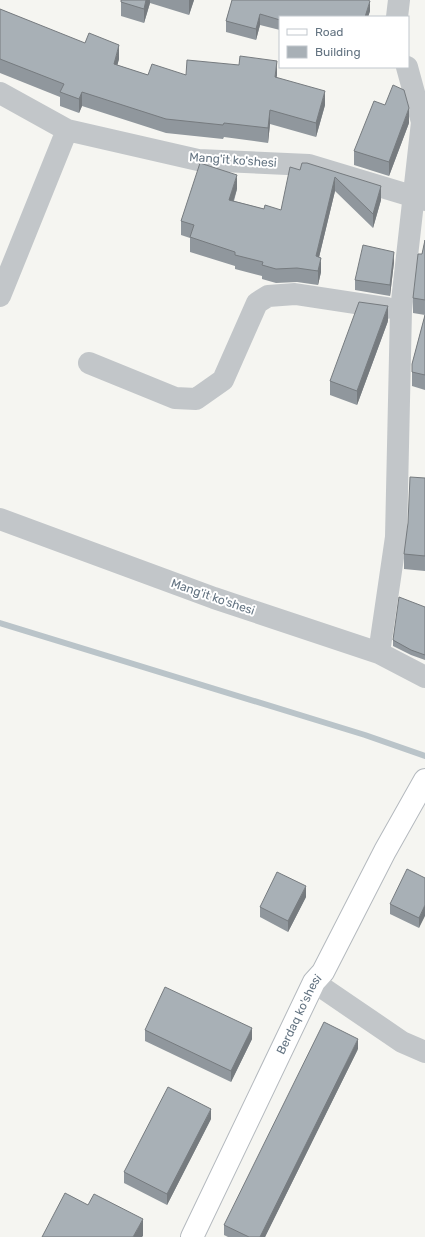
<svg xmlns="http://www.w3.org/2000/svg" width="425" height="1237" viewBox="0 0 425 1237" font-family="Rubik,sans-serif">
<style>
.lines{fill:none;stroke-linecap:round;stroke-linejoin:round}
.stream{stroke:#bac4c9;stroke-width:6}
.secondary-casing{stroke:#b4b9be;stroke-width:24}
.street{stroke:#c2c6c9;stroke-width:22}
.secondary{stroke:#fff;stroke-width:22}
.wall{fill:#90979d}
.shaded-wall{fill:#767b7f}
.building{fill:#a8b0b6;stroke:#767b7f}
.labels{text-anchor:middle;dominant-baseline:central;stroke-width:4;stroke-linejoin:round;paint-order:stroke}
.street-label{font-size:12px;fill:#647482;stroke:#fff}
</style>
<rect width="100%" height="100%" fill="#f5f5f1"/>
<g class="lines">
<path class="stream" d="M0 623 365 735 425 756"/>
<defs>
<g id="secondary">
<path id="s1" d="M192 1237 314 982 323 972 385 851 425 780"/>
</g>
</defs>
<use href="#secondary" class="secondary-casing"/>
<path class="street" d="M397 17 399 0
M0 93 67 130 198 160 309 165 425 200
M0 296 67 130
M89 363 175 398 196 399 223 380 257 303 268 296 295 294 387 308
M0 519 214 598 379 653 425 677
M379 653 396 537 401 310 422 122 407 67
M314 982 402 1042 425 1052"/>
<use href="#secondary" class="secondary"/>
</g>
<path class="wall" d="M121 0H194L189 15 150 3 144 23 121 16Z
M232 0 370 11 368 17H280V30L260 25 256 40 226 32V21Z
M0 9 119 59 117 65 148 75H277L276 77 325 105 316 137 270 124 268 143 224 137 223 139 166 133 82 106 79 113 60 106V97L0 73Z
M409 123 389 176 354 165V151Z
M307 163 381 200 373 228 335 191 319 257 321 272 318 285 297 282 276 283 262 279V276L235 269V266L190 252V238L181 235V221L237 189 234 201 264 209 281 210 300 170Z
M425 240V390L412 386V364L425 315 413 313V298Z
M394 262 390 296 355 290V280Z
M388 321 357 405 330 395V381Z
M425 478V571L404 569V554Z
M425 607V660L411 655 393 646V640Z
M425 878 419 928 390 914V904Z
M306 897 288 932 260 917V907Z
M145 1030 252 1039 231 1082 145 1041Z
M358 1049 265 1237H228L224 1235V1225Z
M211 1119 167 1205 124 1183V1172Z"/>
<path class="shaded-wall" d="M146 0H150V3L144 23V9Z
M189 0H194L189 15Z
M370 1V11L368 17H365Z
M260 14V25L256 40V29Z
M119 45V59L114 78V64Z
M277 61V75L275 91V77Z
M325 91V105L316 137V123Z
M82 92V106L79 113V99Z
M409 108V123L389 176V162Z
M270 110V124L268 143V128Z
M237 175V189L229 214V200Z
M335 177V191L316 270V256Z
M381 186V200L373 228V214Z
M394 252V262L390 296V285Z
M321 258V272L318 285V271Z
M388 306V321L357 405V391Z
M306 886V897L288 932V921Z
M425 905V916L419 928V918Z
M252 1028V1039L231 1082V1071Z
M358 1039V1049L265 1237H260Z
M211 1109V1119L167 1205V1194Z
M143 1219V1236L142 1237H133Z"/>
<path class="building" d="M121 0H146L144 9 121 2Z
M232 0H368L370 1 365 17H280V20L260 14 256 29 226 21Z
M0 9 85 43 89 33 119 45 114 64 148 75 152 64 186 75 187 60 239 65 240 56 277 61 275 77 325 91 316 123 270 110 268 128 224 123 223 125 166 119 82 92 79 99 60 92 64 84 0 59Z
M393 85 404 90 409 108 389 162 354 151 374 101 385 105Z
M200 163 237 175 229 200 264 209 265 205 281 210 290 167 300 170 302 163H307L381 186 373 214 335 177 316 256 321 258 318 271 297 268 276 269 262 265 263 262 235 255V252L190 237 194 225 181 221Z
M425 240V300L413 298 418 254H422Z
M363 245 394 252 390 285 355 280Z
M359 302 388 306 357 391 330 381Z
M425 315V375L412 372V364Z
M410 477 425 478V556L404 554 408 523Z
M399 597 425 607V655L411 650 393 640Z
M407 869 425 878V905L419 918 390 904Z
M277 872 306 886 288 921 260 907Z
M165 987 252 1028 231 1071 145 1030Z
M324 1022 358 1039 260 1237H249L224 1225Z
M168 1087 211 1109 167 1194 124 1172Z
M65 1193 88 1205 94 1194 143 1219 133 1237H42Z"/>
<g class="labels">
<g class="street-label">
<text transform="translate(233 160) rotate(4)">Mang'it ko'shesi</text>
<text transform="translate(213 597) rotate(19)">Mang'it ko'shesi</text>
<text stroke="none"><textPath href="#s1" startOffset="247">Berdaq ko'shesi</textPath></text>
</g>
</g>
<rect x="279" y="16" width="130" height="52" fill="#ffffff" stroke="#c1c7cd"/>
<rect x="287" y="29" width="20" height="6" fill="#ffffff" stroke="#c1c7cd"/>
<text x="315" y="36" font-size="12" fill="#647482">Road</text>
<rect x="287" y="46" width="20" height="12" fill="#a8b0b6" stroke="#c1c7cd"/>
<text x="315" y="56" font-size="12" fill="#647482">Building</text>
</svg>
